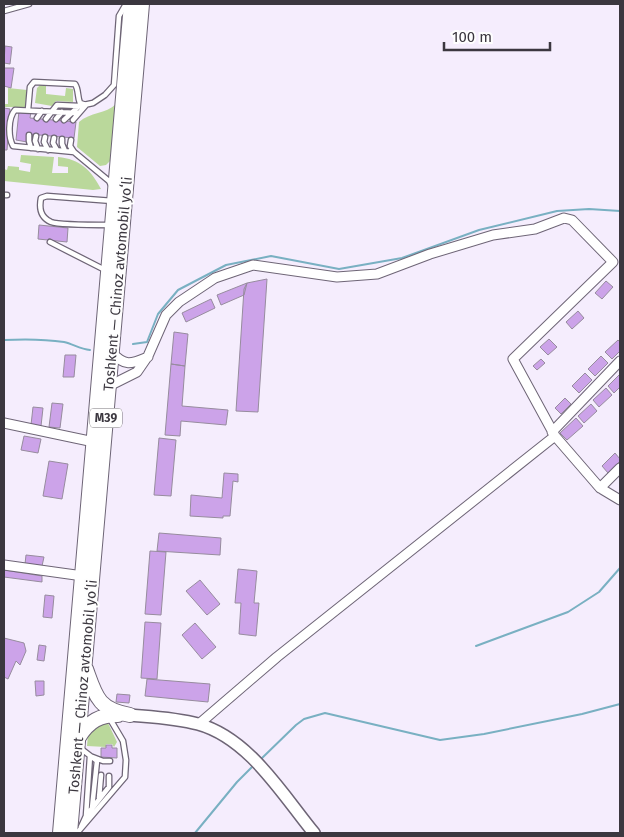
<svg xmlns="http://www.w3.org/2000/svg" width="624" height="837" viewBox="0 0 624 837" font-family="'Fira Sans',sans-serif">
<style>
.green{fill:#bad89b}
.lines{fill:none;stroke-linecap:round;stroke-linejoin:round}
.stream{stroke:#79b0c2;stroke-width:2}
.building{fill:#cca3e9;stroke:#978c9e}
.service-casing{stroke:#6e6576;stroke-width:7}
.minor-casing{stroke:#6e6576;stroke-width:11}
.secondary-casing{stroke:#6e6576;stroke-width:14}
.trunk-casing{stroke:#6e6576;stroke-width:16}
.service{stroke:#fff;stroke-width:4.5}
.minor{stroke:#fff;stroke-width:9}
.secondary{stroke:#fff;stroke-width:11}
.trunk{stroke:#fff;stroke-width:14}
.labels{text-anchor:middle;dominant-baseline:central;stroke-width:4;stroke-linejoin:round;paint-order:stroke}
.shield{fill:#fefefe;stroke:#767378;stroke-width:1}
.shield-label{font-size:12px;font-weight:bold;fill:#3b373f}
.street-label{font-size:14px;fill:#3b373f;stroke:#fefefe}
</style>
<rect width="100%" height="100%" fill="#f5edfd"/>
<path class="green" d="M40 85H46V94L65 96 66 88 73 89V102L56 101 52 106 35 103 37 88Z
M8 88 27 90 25 107H4V104H8Z
M116 104 110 161 106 165 100 166 77 147 79 122C90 112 106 114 116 104Z
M21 155 54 157 52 173H68V167L58 166V157C80 159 91 170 101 189L93 190 4 181V169L7 170 8 166 19 167V170L30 172 31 164 20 162Z
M105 720 108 723 117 742 114 747 112 744H106V747L87 746 88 734Z"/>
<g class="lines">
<path class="stream" d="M4 340C24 339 44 339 64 342 73 344 80 349 90 350
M133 344 147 342 158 314 178 290 226 265 271 256 339 269 402 258 479 230 557 211 589 209 620 211
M476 646 568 612 599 592 620 568
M260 760 296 725 304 719 325 713 440 740 484 734 582 714 620 704
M195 833 237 782 254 765"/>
</g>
<path class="building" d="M5 46 12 47 10 64 4 63Z
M4 68H14L11 88 4 86Z
M4 108 10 109 7 150H4Z
M19 111 31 112 30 118 76 122 74 138 28 134 27 142 16 140Z
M39 225 68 228 67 242 38 239Z
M267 279 258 412 236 411 244 289 247 283Z
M606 281 613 287 602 299 595 293Z
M247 283 244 295 221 305 217 295Z
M211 299 215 308 186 322 182 313Z
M578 311 584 318 572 329 566 322Z
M174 332 188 334 185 366 171 364Z
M549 339 557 347 548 355 540 347Z
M618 340 620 342V351L612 359 605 352Z
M65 355H76L74 377H63Z
M601 356 608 363 595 376 588 369Z
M541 359 545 363 537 370 533 366Z
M171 364 185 366 182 406 228 410 226 425 181 421 180 436 165 435Z
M585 373 592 380 579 393 572 386Z
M620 374V387L614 393 608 386Z
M606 388 612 395 599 407 593 400Z
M565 398 571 404 561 414 555 408Z
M52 403 63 404 60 428 49 427Z
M591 404 597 411 584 423 578 416Z
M33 407 43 408 41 426 31 425Z
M576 418 583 426 567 440 560 433Z
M24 436 41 439 38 453 21 450Z
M159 438 176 440 171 496 154 495Z
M615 453 620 459V461L608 473 602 466Z
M49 461 68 464 62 499 43 496Z
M224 473 238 474V482L233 481 230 516H223V518L190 516 191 495 222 498Z
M159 533 221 538 220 555 157 551Z
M150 551 166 552 161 615 145 614Z
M26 555 44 557 42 566 25 564Z
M238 569 257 571 254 603H259L256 636 239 634 241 603H235Z
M4 570 42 576V582L4 577Z
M200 580 220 604 207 615 186 591Z
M45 595 54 596 52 618 43 617Z
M145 622 161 623 157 679 141 678Z
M195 623 216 647 202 659 182 635Z
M4 638 24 643 26 651 20 665 16 661 8 679 4 677Z
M39 645 46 646 44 661 37 660Z
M147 679 210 684 208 702 145 696Z
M35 681H44V695L36 696Z
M117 694 130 695 129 703 116 702Z
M106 745H112V748H117V758L101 757V748H106Z"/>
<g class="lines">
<defs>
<path id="service" d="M4 11 29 4
M28 110 30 87 34 82 75 84C79 90 77 96 80 103L86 105 73 120
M78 113 15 110C8 118 8 137 13 146L74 152 109 181 111 185
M37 118 42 111
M46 119 57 105 79 106 93 103 105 95 114 85 119 16 126 4
M56 119 62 112
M64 120 79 106
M29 135V141L31 148
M36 136 35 141 38 149
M45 137 44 142 48 150
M54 138 53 143 57 150
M62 139V144L65 151
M71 140 70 146 74 152
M4 195H7
M111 225C99 225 59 225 51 222 40 217 39 208 41 198L47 196 113 201
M50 242 107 271
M80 748 97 761 92 808
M99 798 101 775
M86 816 90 756 103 761H110
M81 827 86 816 109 787V776
M77 833 125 777 126 760 123 741 110 719"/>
<path id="minor" d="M112 353C126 367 131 364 148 357
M109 386 137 372 148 356 166 315 179 302 215 278 253 265 337 277 377 274 430 254 493 235 535 229 564 218 572 220 613 262 513 359 555 436 600 488 620 500
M4 423 94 442
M552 432 620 361
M600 488 620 468
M4 565 83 576
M199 724 277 657 555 436"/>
<path id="secondary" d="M130 715C153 717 176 718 198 724 249 738 282 794 314 833"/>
<path id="trunk" d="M86 669C96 697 98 709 130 715
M79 737C89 721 100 715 118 715
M60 833 131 4
M70 833 142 4"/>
</defs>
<use href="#service" class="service-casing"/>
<use href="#minor" class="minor-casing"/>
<use href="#secondary" class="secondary-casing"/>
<use href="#trunk" class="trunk-casing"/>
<use href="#service" class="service"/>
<use href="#minor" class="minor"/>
<use href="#secondary" class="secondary"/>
<use href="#trunk" class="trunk"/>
</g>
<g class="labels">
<rect class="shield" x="90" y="408.5" width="32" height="19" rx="4"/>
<g class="shield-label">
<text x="106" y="418">M39</text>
</g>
<g class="street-label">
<text transform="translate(118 284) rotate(-85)">Toshkent — Chinoz avtomobil yoʻli</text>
<text transform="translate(83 687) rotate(-85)">Toshkent — Chinoz avtomobil yoʻli</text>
</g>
</g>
<rect width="624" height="837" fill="none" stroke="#3b373f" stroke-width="10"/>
<path d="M444 42v8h106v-8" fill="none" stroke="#3b373f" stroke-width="2.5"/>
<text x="452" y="42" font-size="15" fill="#3b373f" stroke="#fefefe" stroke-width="4" paint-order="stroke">100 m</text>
</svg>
